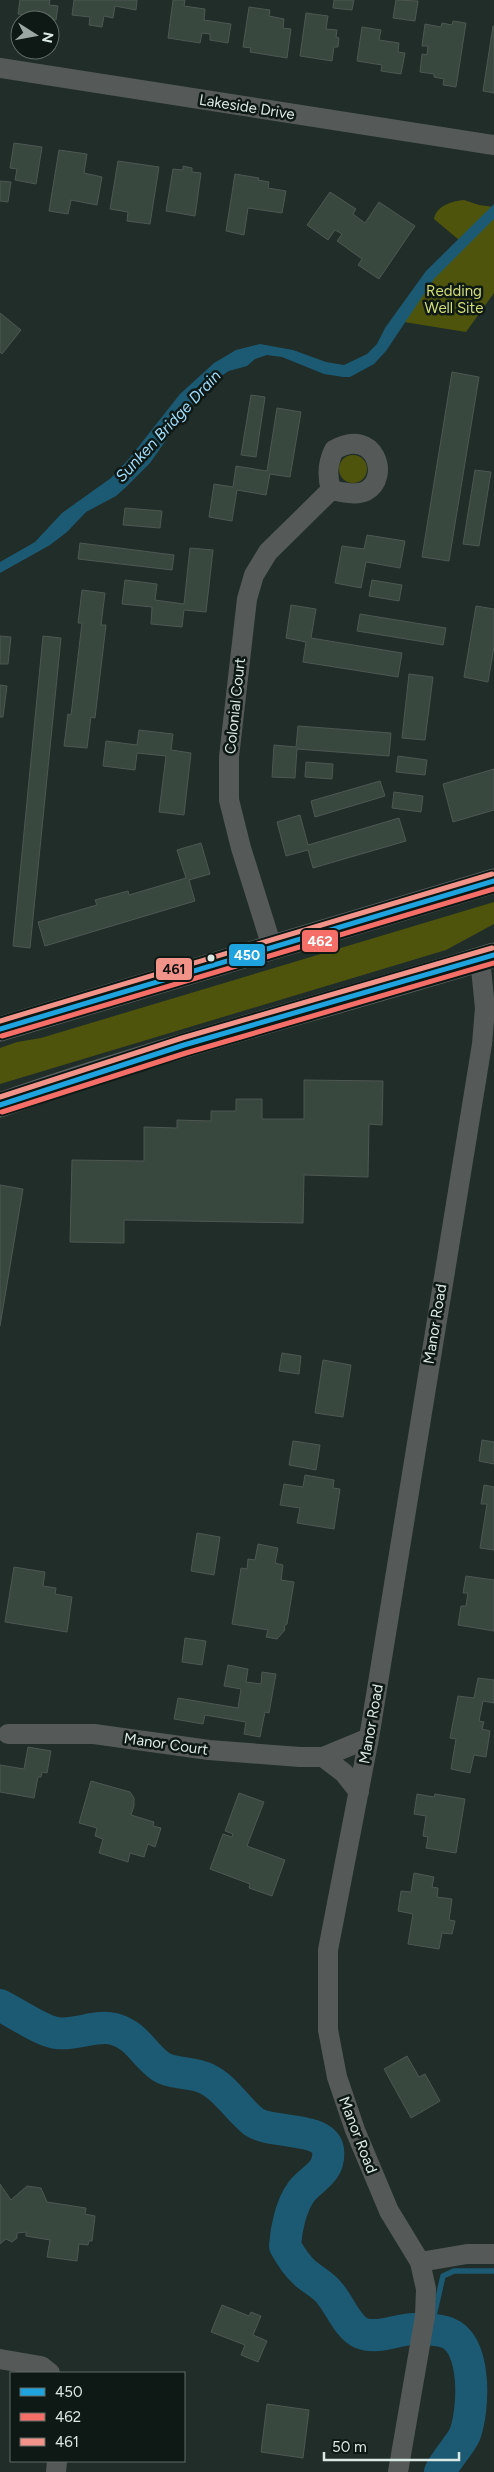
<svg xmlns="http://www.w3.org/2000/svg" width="494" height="2472" viewBox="0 0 494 2472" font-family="Figtree,sans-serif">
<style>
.green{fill:#4e540c}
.water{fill:#1c5a73}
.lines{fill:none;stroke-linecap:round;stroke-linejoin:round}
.stream{stroke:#1c5a73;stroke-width:5.5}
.river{stroke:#1c5a73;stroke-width:32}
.building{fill:#39483e;stroke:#4d5753}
.minor{stroke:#555a59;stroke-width:20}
.major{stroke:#5b6361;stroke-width:25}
.bus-1-casing{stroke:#0e1814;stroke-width:9}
.bus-2-casing{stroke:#0e1814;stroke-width:9}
.bus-3-casing{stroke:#0e1814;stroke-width:9}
.bus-1{stroke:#1ea3df;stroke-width:5}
.bus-2{stroke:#f56f68;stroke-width:5}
.bus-3{stroke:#f19389;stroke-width:5}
.bus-dot{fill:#dbe9e4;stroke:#0e1814;stroke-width:2}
.labels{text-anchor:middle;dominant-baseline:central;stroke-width:5;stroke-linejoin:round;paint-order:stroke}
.street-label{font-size:15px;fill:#dbe9e4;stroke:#0e1814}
.park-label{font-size:15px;fill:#d4de76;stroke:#0e1814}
.water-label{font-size:16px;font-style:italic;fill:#9edcfc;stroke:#0e1814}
.line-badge{stroke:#0e1814;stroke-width:2}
.badge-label{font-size:14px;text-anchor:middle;font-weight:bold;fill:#fff}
.pale-badge-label{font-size:14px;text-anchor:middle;font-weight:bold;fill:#111}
</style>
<rect width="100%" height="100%" fill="#202d29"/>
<path class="green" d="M464 200 479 205 494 207V293L466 332 404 322 459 240 434 219C436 206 452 201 464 200Z
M339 469a14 14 0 1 1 28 0a14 14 0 1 1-28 0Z
M494 902V924L446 950 0 1084V1048L17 1042 41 1038Z"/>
<path class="water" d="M494 204V219L434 279 386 351 374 364 350 377H343L324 374 282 357 267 355 255 359 247 366 229 371 218 378 188 409 150 463 125 488 116 496 86 512 67 532 50 545 0 573V562L35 542 62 513 111 478 128 460 180 394 214 363 236 350 260 344 293 350 326 362 344 365 367 354 377 344 385 328 426 271Z"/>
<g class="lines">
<path class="stream" d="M434 2330 433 2320 443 2276 454 2271H494"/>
<path class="river" d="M0 2005C14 2012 43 2032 57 2033 76 2036 96 2024 114 2029 138 2036 142 2053 160 2066 172 2075 193 2071 207 2079 226 2088 237 2109 254 2122 271 2134 324 2126 328 2150 331 2172 312 2178 301 2192 291 2206 286 2229 285 2246 290 2255 297 2266 305 2273 314 2281 324 2285 331 2295 340 2306 348 2327 361 2333 378 2340 397 2329 414 2329 424 2329 438 2329 448 2333 477 2345 474 2409 465 2434 461 2444 446 2459 440 2472"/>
</g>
<path class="building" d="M20 0H50L49 5 58 6 56 20 18 14Z
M74 0H137L136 10 115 6 113 18 104 16 102 27 89 25 90 17 72 15Z
M173 0H185L184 6 205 9 204 20 231 24 228 43 210 40V34L202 33 200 43 168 38Z
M334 0H354L352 10 333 8Z
M396 0 418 1 415 21 393 18Z
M249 7 270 10 269 16 284 19 283 28 291 29 287 58 250 52 251 48 243 47Z
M306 13 328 16 326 29 337 30 336 37 339 38 338 47H334L332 61 300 56Z
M453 21 466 23 456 87 443 85 444 79 434 77V74L420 72 422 54 427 55 428 46H422L425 24 441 27 442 23 452 25Z
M493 26H494V93L483 91Z
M362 27 381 30 379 40 399 43 398 52 405 53 401 74 381 71 382 65 357 61Z
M14 143 42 147 36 184 15 180 17 169 10 168Z
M59 150 87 154 84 173 102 177 97 205 71 200 68 214 49 211Z
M118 161 159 167 150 224 127 221 128 212 110 209Z
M183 166 192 168V172L201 173 195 216 166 211 173 169 183 170Z
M235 174 259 178 258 180 269 182 268 188 286 191 282 213 248 208 244 235 226 231Z
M0 181 11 182 8 202 0 201Z
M330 192 356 209 353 214 365 223 379 202 415 226 379 279 358 265 362 259 337 241 342 234 335 230 328 240 307 225Z
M0 313 21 330 2 354 0 352Z
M452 372 479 377 449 561 422 557Z
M251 395 265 397 256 457 241 455Z
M277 408 301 412 290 477 270 474 266 495 237 490 232 521 209 517 214 484 233 487 236 466 267 471Z
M475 470 491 472 479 546 463 544Z
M125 508 162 511 160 528 123 525Z
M367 535 405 541 400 568 366 562 361 588 335 583 342 546 364 549Z
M80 543 174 555 172 570 78 559Z
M190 548 213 550 206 612 184 610 182 627 151 624 152 607 122 604 125 580 157 584 155 600 184 604Z
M372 580 402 585 399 601 369 596Z
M82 590 105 593 101 625H106L95 718 91 717 87 748 64 746 68 714 71 715 82 623H78Z
M291 605 316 609 311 638 402 653 398 677 303 662 306 642 286 638Z
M476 606 494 609V647L488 682 464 677Z
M360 614 446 628 443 645 357 631Z
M0 636 11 637 8 664H0Z
M43 636 61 638 30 948 13 946Z
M409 674 433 677 425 740 402 738Z
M0 685 7 686 3 717H0Z
M298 726 391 733 389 756 297 749 295 778 272 777 274 745 296 747Z
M139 730 173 734 171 750 191 753 184 815 159 812 166 756 137 753 135 770 103 766 106 741 137 745Z
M398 756 427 760 425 775 396 772Z
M306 762 333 764 332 779 305 777Z
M494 769V810L453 822 443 784Z
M380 781 385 796 315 817 311 801Z
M394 792 423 796 421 812 392 808Z
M300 815 308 845 399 818 406 841 313 868 308 850 286 856 277 822Z
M201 843 210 874 189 880 195 901 45 946 38 922 97 905 95 900 128 891 129 895 186 878 177 850Z
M304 1080 383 1081 382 1125 369 1124 368 1177 304 1175 303 1223 124 1220V1243L70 1242 72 1160 144 1161V1127L177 1128V1120L211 1121V1111H236V1099H262V1119H304Z
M0 1185 23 1189 0 1326Z
M282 1353 301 1356 299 1374 279 1371Z
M323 1360 351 1365 343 1417 315 1413Z
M482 1440 494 1442V1464L479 1461Z
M293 1441 320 1445 316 1470 289 1465Z
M305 1475 334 1480 333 1488 340 1489 334 1529 297 1523 300 1508 280 1505 284 1484 303 1487Z
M484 1485 494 1487V1550L480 1548 487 1504H481Z
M197 1533 220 1537 214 1575 191 1571Z
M258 1544 278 1548 275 1563 283 1565 281 1580 294 1582 287 1624 284 1626 285 1630 277 1639 266 1637 268 1630 232 1624 241 1568 247 1569 248 1559 255 1560Z
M14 1567 45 1572 43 1586 56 1588 55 1594 72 1597 67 1632 5 1622Z
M466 1576 494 1580V1631L458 1625 461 1606H466L468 1593H463Z
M185 1638 206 1641 202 1665 182 1662Z
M228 1665 248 1669 246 1682 261 1684 262 1672 276 1674 269 1713 265 1712 260 1737 244 1734 246 1722 205 1715 203 1724 174 1719 178 1698 238 1708 241 1689 224 1686Z
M478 1678 494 1680V1703L483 1701 479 1721 484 1722 482 1729 490 1731 486 1757 474 1755 470 1773 451 1769 456 1739 450 1738 458 1696 474 1698Z
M28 1747 51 1751 47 1773 42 1772 41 1777H38L34 1798 0 1792V1765L24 1769Z
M91 1781 130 1792 134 1798V1806L131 1815 154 1822 153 1826 161 1828 155 1847 148 1844 144 1857 130 1853 128 1862 99 1853 103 1839 95 1836 97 1828 79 1823Z
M239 1793 264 1802 247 1846 285 1860 272 1896 249 1888 250 1884 210 1869 223 1834 232 1837 233 1834 225 1831Z
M417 1794 434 1797 435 1794 465 1799 456 1853 426 1848 428 1837 423 1836 426 1816 414 1814Z
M414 1873 434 1877 432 1887 438 1888 437 1897 452 1899 449 1920 455 1921 452 1934 442 1933 439 1949 408 1944 413 1914 398 1911 401 1891 411 1892Z
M407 2056 419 2077 425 2074 440 2101 411 2118 384 2069Z
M0 2184 11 2200 27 2186 41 2188 47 2202 86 2208 85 2214 95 2216 92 2241H89L88 2245 79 2244 77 2261 47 2257 50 2240 26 2236V2232L17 2233V2238L12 2242 6 2239 0 2244Z
M222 2305 249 2316 251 2312 261 2316 253 2335 267 2341 258 2362 241 2355 245 2345 211 2332Z
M267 2404 309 2410 303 2458 261 2452Z"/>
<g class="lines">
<path class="minor" d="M0 68 494 145
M272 947 241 848 229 800V757L247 599 254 575 268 552 331 490C342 492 356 496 366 491 391 478 375 426 334 450 327 464 327 476 331 490
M8 1734H94L209 1750 300 1757H323L369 1738
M323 1757 344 1773 359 1792
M420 2262 467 2254H494
M0 2359 41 2366 50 2373
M56 2472 57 2461
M398 2472 425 2316 426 2289 420 2262 389 2211 355 2130 337 2077 328 2030V1950L369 1738 482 1044 485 1008 480 959"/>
<path class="major" d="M0 1029 494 881
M0 1105C162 1047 330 1006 494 955"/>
<defs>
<path id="bus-1" d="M0 1029 494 881
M0 1105 184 1045 494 955"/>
<path id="bus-2" d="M2 1036 494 889
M2 1112 186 1053 494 963"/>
<path id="bus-3" d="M0 1021 492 874
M0 1097 182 1038 492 948"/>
</defs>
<use href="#bus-1" class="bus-1-casing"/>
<use href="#bus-2" class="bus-2-casing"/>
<use href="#bus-3" class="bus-3-casing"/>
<use href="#bus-1" class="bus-1"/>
<use href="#bus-2" class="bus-2"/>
<use href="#bus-3" class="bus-3"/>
</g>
<circle class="bus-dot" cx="211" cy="958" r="4.5"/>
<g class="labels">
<g class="street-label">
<text transform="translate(247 107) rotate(9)">Lakeside Drive</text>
<text transform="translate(235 706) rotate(-84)">Colonial Court</text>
<text transform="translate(435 1324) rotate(-81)">Manor Road</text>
<text transform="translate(371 1724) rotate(-80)">Manor Road</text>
<text transform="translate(166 1744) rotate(8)">Manor Court</text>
<text transform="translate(358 2135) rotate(69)">Manor Road</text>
</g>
<g class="park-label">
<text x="454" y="291">Redding<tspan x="454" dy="17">Well Site</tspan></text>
</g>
<g class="water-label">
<text transform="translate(168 426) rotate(-47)">Sunken Bridge Drain</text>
</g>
</g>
<g class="line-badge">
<rect x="301" y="929" width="38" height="24" rx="5" fill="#f56f68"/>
<rect x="228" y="943" width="38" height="24" rx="5" fill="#1ea3df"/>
<rect x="155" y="957" width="38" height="24" rx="5" fill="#f19389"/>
</g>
<g class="badge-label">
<text x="320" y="946">462</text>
<text x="247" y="960">450</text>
</g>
<g class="pale-badge-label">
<text x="174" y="974">461</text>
</g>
<rect x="10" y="2372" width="175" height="90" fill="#0e1814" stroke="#606c67"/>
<rect x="20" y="2388" width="25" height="8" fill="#1ea3df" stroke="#606c67"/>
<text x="55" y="2397" font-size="15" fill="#dbe9e4">450</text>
<rect x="20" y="2413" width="25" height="8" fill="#f56f68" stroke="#606c67"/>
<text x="55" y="2422" font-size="15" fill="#dbe9e4">462</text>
<rect x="20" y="2438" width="25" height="8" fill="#f19389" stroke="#606c67"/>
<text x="55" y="2447" font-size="15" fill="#dbe9e4">461</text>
<g transform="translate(35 35) rotate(101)"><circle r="24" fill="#0e1814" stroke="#606c67"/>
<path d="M0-4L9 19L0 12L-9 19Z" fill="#9aa7a3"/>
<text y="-8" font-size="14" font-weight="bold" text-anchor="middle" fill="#dbe9e4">N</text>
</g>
<path d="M324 2452v8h135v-8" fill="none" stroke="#dbe9e4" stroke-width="2.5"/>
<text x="332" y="2452" font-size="15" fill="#dbe9e4" stroke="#0e1814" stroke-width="4" paint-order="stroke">50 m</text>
</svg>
